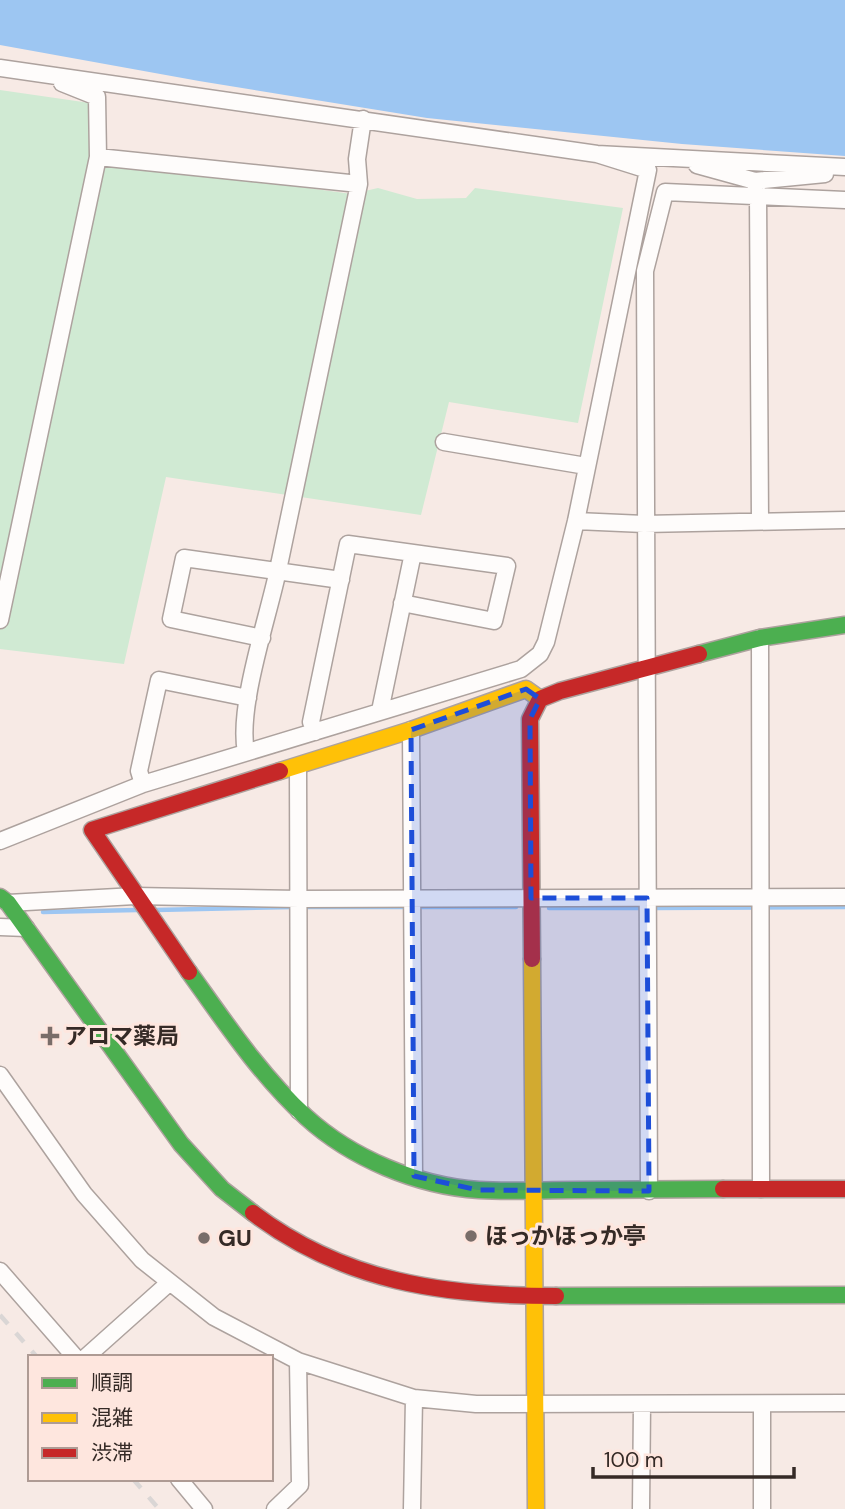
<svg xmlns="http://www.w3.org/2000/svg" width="845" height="1509" viewBox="0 0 845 1509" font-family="'DM Sans','Noto Sans JP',sans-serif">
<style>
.green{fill:#d0ead3}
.water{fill:#9dc6f2}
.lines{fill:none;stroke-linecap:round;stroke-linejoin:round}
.stream{stroke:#9dc6f2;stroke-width:4.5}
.street-casing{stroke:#ada29e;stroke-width:19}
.fast-casing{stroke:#ada29e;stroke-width:19}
.slow-casing{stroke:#ada29e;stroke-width:19}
.jam-casing{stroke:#ada29e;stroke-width:19}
.street{stroke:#fefcfb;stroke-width:16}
.fast{stroke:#4caf50;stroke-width:16}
.slow{stroke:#ffc107;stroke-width:16}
.jam{stroke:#c62828;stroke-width:16}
.rail{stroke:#dad6d5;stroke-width:4.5;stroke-dasharray:12 12;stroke-linecap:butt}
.marked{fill:#1d4ed8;fill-opacity:0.2;stroke:#1d4ed8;stroke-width:5;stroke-dasharray:14 9;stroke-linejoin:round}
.poi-dot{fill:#796d69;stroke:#fee6de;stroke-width:2.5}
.labels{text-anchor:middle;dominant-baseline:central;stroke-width:6;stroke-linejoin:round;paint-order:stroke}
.poi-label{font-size:23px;font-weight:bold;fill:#352a26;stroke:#fee6de;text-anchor:start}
</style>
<rect width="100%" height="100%" fill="#f7eae5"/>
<path class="green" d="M0 90 90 103 94 159 352 194 378 188 417 199 466 198 475 188 623 208 578 423 449 402 421 515 166 477 124 664 0 649Z"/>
<path class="water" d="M0 0H845V156L682 144 427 118 199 81 0 45Z"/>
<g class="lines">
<path class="stream" d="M303 907H516
M549 908H643
M651 908 845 907
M156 910 294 907
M43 912 137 910"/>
<defs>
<path id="street" d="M0 68 597 154 845 167
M98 157 359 184
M697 165 755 181 758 195 760 521
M755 181 825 174
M444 442 586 466
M576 521 644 524 845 520
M0 620 98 157 97 97 62 83
M262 638 171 619 184 558 341 580
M760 638 761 1189
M380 711 413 553
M411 730 414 1176
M315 732 311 722 348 544 507 566 494 621 402 603
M246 752C237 707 268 618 278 570 306 442 332 313 359 184L357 159 363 119
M298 766 299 1111
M143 784 139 771 159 680 248 698
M0 841 143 784 521 669 540 654 546 642 576 521 648 170 597 154
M8 903 135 896 299 899 845 897
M0 927 26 928
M0 1075 84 1194 142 1260 214 1317 298 1361 414 1398 476 1404 845 1403
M649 1191 645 271 665 192 845 200
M0 1271 75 1357
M86 1357 170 1282
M179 1479 204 1509
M275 1509 300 1485 298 1361
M412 1509 414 1398
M641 1509 642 1405
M762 1509V1404"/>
<path id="fast" d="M699 654 760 638 845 625
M0 897 8 903 181 1144 222 1189 253 1213
M189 972C225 1022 260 1075 306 1117 351 1158 417 1186 479 1190 510 1192 543 1190 575 1190 624 1190 674 1189 723 1189
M556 1296 845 1295"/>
<path id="slow" d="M280 771 411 730 526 689 540 699
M532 959 536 1509"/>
<path id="jam" d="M532 959 530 719 540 699 560 691 699 654
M189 972 92 830 280 771
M723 1189H845
M253 1213C344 1282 444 1296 556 1296"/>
</defs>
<use href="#street" class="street-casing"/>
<use href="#fast" class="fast-casing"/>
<use href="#slow" class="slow-casing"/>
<use href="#jam" class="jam-casing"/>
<use href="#street" class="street"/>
<use href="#fast" class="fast"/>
<use href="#slow" class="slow"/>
<use href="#jam" class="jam"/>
<path class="rail" d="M0 1315 37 1357
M133 1479 159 1509"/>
</g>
<path class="marked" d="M526 689 540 699 530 719 531 898H647L649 1191 478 1190 414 1176 411 730Z"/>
<g class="poi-dot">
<path d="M46.5 1025.5h7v7h7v7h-7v7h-7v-7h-7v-7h7z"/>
<circle cx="471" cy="1236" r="7"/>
<circle cx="204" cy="1238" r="7"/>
</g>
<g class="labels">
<g class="poi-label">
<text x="64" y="1036">アロマ薬局</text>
<text x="485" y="1236">ほっかほっか亭</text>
<text x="218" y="1238">GU</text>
</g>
</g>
<rect x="28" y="1355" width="245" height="126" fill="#fee6de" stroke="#ae9b94" stroke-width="2"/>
<rect x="42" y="1378" width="35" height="10" fill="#4caf50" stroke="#ae9b94" stroke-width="2"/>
<text x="91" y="1390" font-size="21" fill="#352a26">順調</text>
<rect x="42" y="1413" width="35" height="10" fill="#ffc107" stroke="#ae9b94" stroke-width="2"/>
<text x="91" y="1425" font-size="21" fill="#352a26">混雑</text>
<rect x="42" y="1448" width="35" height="10" fill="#c62828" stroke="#ae9b94" stroke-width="2"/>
<text x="91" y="1460" font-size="21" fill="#352a26">渋滞</text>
<path d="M593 1467v10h201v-10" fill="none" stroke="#352a26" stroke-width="3.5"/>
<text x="604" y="1467" font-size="21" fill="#352a26" stroke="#fee6de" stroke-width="5" paint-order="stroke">100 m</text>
</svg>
